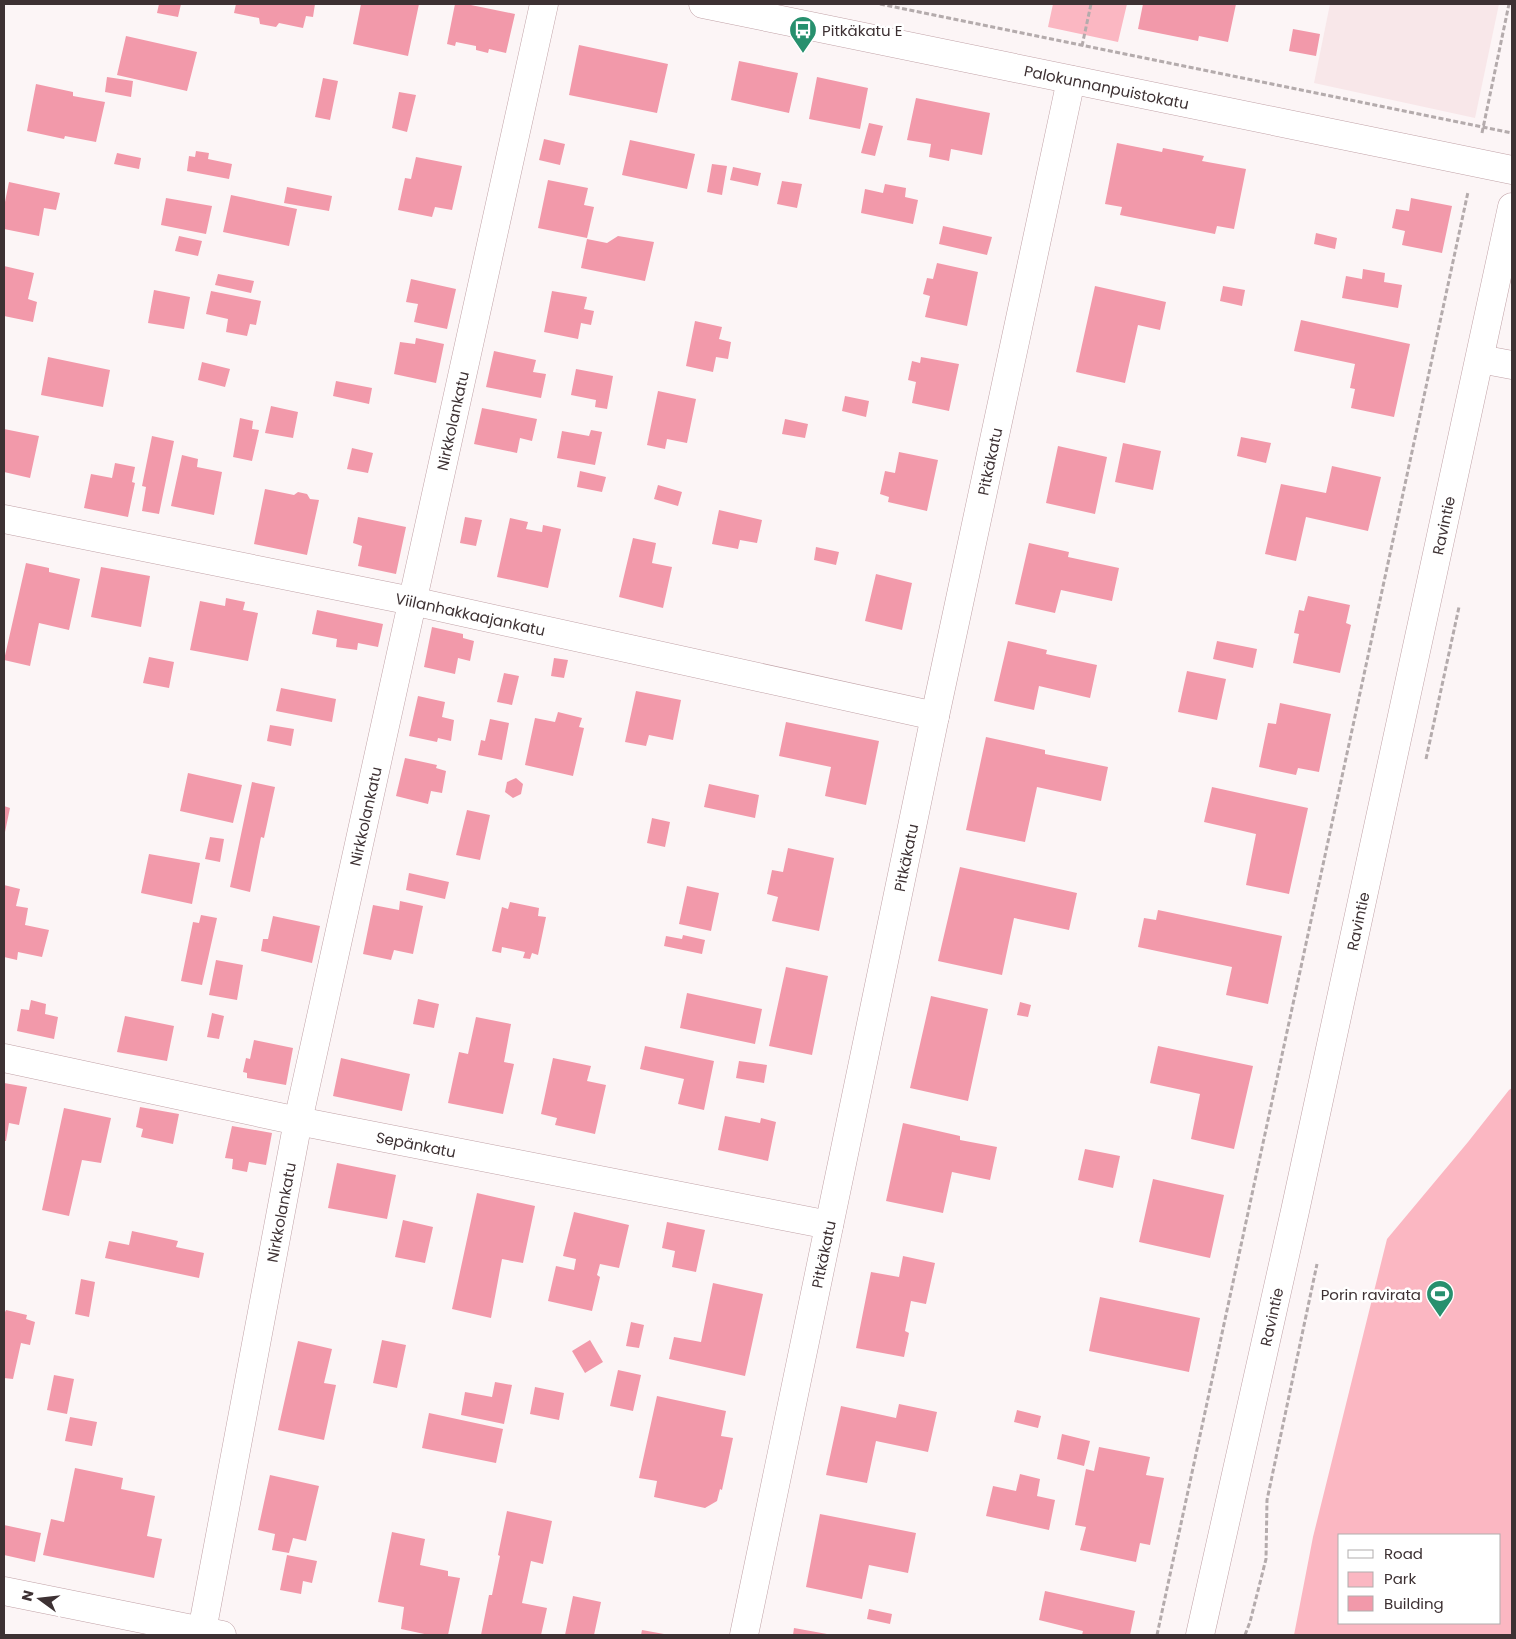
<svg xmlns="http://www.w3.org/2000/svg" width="1516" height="1639" viewBox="0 0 1516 1639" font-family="Poppins,sans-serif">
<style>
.built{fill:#f8e7e9}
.green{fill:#fbb7c2;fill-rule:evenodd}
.building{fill:#f299aa}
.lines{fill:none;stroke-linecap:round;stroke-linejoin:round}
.minor-casing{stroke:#c1a2a7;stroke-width:29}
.major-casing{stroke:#c1a2a7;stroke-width:29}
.path{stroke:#b4abac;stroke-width:3;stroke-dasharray:5 2.5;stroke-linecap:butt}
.minor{stroke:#fff;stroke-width:28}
.major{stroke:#fff;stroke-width:28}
.labels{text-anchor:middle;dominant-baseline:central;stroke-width:5;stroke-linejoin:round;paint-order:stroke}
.poi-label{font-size:15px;fill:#3d3133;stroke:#fff;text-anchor:start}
.street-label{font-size:15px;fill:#3d3133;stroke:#fff}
</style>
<rect width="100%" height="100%" fill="#fcf5f6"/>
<path class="built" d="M1330 4H1499L1475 118 1314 83Z"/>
<path class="green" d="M1053 4H1127L1118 42 1048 27Z
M1512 1088V1635H1294L1313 1537 1387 1239 1468 1142 1509 1090ZM1340 1535H1500V1623H1340Z"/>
<path class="building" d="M159 4H181L178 17 157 13Z
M236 4H315L313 17 306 16 303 28 279 23 276 27 260 24 259 18 234 13Z
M361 4H419L408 56 353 44Z
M455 4H466L515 14 506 53 489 49 488 53 476 50V46L456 42 455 46 447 44Z
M1143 4H1236L1228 42 1199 36 1198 41 1138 29Z
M1293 29 1320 34 1316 56 1289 51Z
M126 36 197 52 187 91 117 75Z
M579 45 668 64 657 113 569 95Z
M739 61 798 73 789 113 731 100Z
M107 77 133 81 131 97 105 92Z
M817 77 868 88 860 129 809 119Z
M323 78 338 81 330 120 315 117Z
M36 84 73 92V96L105 102 96 142 65 136 64 139 27 131Z
M399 92 416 95 407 132 392 128Z
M916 98 990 113 982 155 951 149 949 161 929 157 931 144 907 140Z
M869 123 883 126 875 156 861 153Z
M544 139 565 144 560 165 539 160Z
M630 140 695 154 687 189 622 175Z
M1117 143 1162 152 1163 148 1204 156 1202 161 1246 169 1234 229 1217 226 1215 234 1120 215 1122 207 1105 204Z
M196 151 209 153 208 159 232 164 229 179 187 171 189 156 195 157Z
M117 153 141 158 139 169 114 164Z
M416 157 462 166 452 210 435 207 432 217 398 210 405 178 411 179Z
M712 164 727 166 722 195 707 192Z
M733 167 761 173 758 186 730 180Z
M548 180 588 188 584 205 594 207 587 238 538 228Z
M782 181 802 184 797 208 777 204Z
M9 182 60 193 56 210 44 208 39 236 4 229V207Z
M885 184 906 188 905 197 918 200 913 224 861 213 865 189 883 193Z
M287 187 332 196 329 211 284 203Z
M231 195 297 209 289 246 223 232Z
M166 198 212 206 206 234 161 225Z
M1411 198 1452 206 1442 253 1402 245 1405 231 1392 228 1396 209 1409 211Z
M943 226 992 237 987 255 939 244Z
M1316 233 1337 238 1335 249 1314 244Z
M179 236 202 241 198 256 175 251Z
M618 236 654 242 645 281 581 268 587 239 607 243Z
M937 263 978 272 967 326 925 317 930 296 923 294 927 278 933 279Z
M4 266 34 273 28 299 37 302 33 322 4 316Z
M1363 269 1385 273 1384 282 1402 285 1398 308 1342 298 1346 276 1362 279Z
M218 274 254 281 251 293 215 285Z
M411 279 456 289 447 329 414 322 418 304 406 302Z
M1095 286 1166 302 1160 330 1138 325 1125 383 1076 372Z
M1223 286 1245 290 1242 306 1220 301Z
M154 290 190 297 184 329 148 323Z
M211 291 261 301 256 325 250 324 247 336 226 332 228 319 206 314Z
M552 291 587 297 584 309 594 311 591 325 581 323 578 339 544 332Z
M1301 320 1410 344 1394 417 1351 408 1355 389 1350 388 1355 364 1294 351Z
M695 321 722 327 719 339 731 342 728 359 716 357 713 372 686 366Z
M416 338 444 344 436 383 394 374 400 342 415 344Z
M494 351 536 360 533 372 546 374 541 398 486 387Z
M48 357 110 370 103 407 41 395Z
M921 357 959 364 949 411 912 403 916 382 908 380 912 361 920 363Z
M202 362 230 369 225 387 198 380Z
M576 369 613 376 607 409 595 407 596 400 571 395Z
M336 381 372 388 369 404 333 396Z
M658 391 696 399 687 443 667 439 665 449 647 445Z
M845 396 869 401 866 417 842 411Z
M271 406 298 412 293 438 265 433Z
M482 408 537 419 532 441 520 438 517 453 474 444Z
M240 418 253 421 252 429 259 430 252 461 233 457Z
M785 419 808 424 805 438 782 434Z
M4 429 39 436 30 478 4 472Z
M591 430 602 432 595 465 557 458 562 431 589 436Z
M152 436 174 441 159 514 142 511 146 487 142 486Z
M1241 437 1271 443 1266 463 1237 456Z
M1123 443 1161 451 1153 490 1115 482Z
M1058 446 1107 457 1095 514 1046 503Z
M352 448 373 453 368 473 347 469Z
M899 452 938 460 927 511 888 502 889 497 880 494 885 471 895 473Z
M182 455 198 459 197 467 222 472 214 515 171 506Z
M115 463 135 467 132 482 135 483 128 517 84 508 91 474 112 478Z
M1332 466 1381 477 1368 531 1306 517 1296 561 1265 554 1281 484 1326 493Z
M580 471 606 477 602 492 577 487Z
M658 485 682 492 678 506 654 499Z
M265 489 294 495 298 492 307 494 310 499 319 500 307 555 254 544Z
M719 510 762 520 757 543 740 540 738 549 712 544Z
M358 517 406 527 396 574 358 566 362 546 353 543Z
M465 517 482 520 476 546 460 543Z
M510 518 528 522 526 529 542 532 543 525 561 529 548 588 497 577Z
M633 538 656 543 652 563 672 567 663 608 619 597Z
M1029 543 1069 552 1068 557 1119 568 1112 601 1061 590 1055 613 1015 604Z
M816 547 839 552 836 565 814 560Z
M26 563 49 568V572L80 579 69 630 39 623 30 666 4 660Z
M101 567 150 576 141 627 91 617Z
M876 574 912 583 902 630 865 621Z
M1308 596 1350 605 1346 623 1351 625 1340 673 1293 663 1299 634 1294 633 1299 610 1304 611Z
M226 598 245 602 243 610 258 613 248 661 190 650 200 601 225 606Z
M317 610 383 624 378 647 358 643 357 650 336 647 337 639 312 634Z
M432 627 463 634V638L474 641 470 661 458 658 455 674 424 667Z
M1008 641 1047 650 1046 654 1097 665 1090 698 1039 686 1034 710 994 701Z
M1217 641 1257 649 1253 668 1213 659Z
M149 657 174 662 169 688 143 683Z
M554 658 568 660 564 678 551 676Z
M1187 671 1226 679 1217 720 1178 712Z
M504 673 519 676 512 705 497 702Z
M281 688 336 699 332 722 276 711Z
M636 691 681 700 673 740 649 735 646 746 625 742Z
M418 696 445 702 442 717 454 720 451 741 438 738 437 742 409 736Z
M1280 703 1331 714 1319 772 1298 768 1296 775 1259 767 1268 723 1276 724Z
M558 712 582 718 579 727 584 728 573 776 525 765 535 718 555 722Z
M490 719 509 723 502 760 478 755 481 740 485 741Z
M786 722 879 741 866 805 825 796 831 767 779 756Z
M270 725 294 729 291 746 267 741Z
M986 737 1045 750V754L1108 767 1101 801 1037 787 1025 842 966 830Z
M405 758 437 765 436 768 446 771 442 793 431 791 428 804 396 796Z
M188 773 242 785 233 823 180 811Z
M516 778 523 784 521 794 513 798 505 792 507 782Z
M252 782 275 787 264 838 261 837 250 892 230 887Z
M709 784 759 795 755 818 704 807Z
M1212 787 1308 808 1289 894 1246 885 1256 834 1204 822Z
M4 806 10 808 5 832H4Z
M467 810 490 815 480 860 456 855Z
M652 818 670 822 665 847 647 843Z
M210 837 224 839 220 862 205 859Z
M788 848 834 858 819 931 772 921 778 897 767 894 772 870 783 872Z
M149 854 200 863 192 904 141 893Z
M960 867 1077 893 1069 930 1014 918 1002 975 938 961Z
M409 873 449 882 445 899 406 890Z
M4 885 20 889 16 906 28 908 25 925 49 930 42 957 18 952 17 960 4 957Z
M687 886 719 893 711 931 679 924Z
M400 901 423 906 413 954 394 950 391 960 363 954 373 905 399 910Z
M510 902 539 908 538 916 546 917 538 955 532 953 530 959 523 958 525 952 502 947 501 953 492 951 502 907 508 909Z
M1158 910 1282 936 1268 1004 1226 995 1232 967 1138 947 1144 918 1156 920Z
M201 915 217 918 202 985 181 981 193 922 199 923Z
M273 916 320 926 312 963 261 951 263 939H268Z
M683 935 705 940 702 954 664 946 666 936 682 939Z
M216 960 243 965 237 1000 209 995Z
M786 967 828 976 812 1055 769 1046Z
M687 993 762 1009 755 1044 680 1028Z
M931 996 988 1009 968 1101 910 1088Z
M418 999 439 1004 434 1028 413 1024Z
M31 1000 46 1004 45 1014 58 1017 54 1039 17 1031 21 1009 29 1010Z
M1020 1002 1031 1005 1028 1017 1017 1015Z
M212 1013 224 1016 219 1039 207 1037Z
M125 1016 174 1026 167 1061 117 1052Z
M476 1017 511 1024 504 1062 514 1064 503 1114 448 1103 459 1052 468 1054Z
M254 1040 293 1048 286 1085 247 1078V1073L243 1072 246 1058 250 1059Z
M645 1046 714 1061 704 1110 678 1104 684 1079 640 1069Z
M1158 1046 1253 1066 1234 1149 1191 1139 1200 1094 1150 1083Z
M341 1058 410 1074 402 1111 333 1096Z
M553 1058 591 1066 587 1081 606 1085 595 1134 555 1125 557 1118 541 1114Z
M739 1061 767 1065 764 1083 736 1078Z
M4 1083 27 1087 19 1125 9 1123 6 1141H4Z
M140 1107 179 1114 173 1144 141 1137 143 1129 136 1127Z
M64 1108 111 1118 101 1163 82 1160 69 1216 42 1210Z
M725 1116 760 1123 761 1118 776 1122 768 1161 718 1150Z
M903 1123 960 1136V1140L997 1147 990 1180 952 1172 943 1213 886 1201Z
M232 1126 272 1133 266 1165 249 1162 247 1172 232 1169 233 1159 225 1158Z
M1085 1149 1120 1156 1113 1188 1078 1180Z
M337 1163 396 1175 387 1219 328 1208Z
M1153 1179 1224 1195 1210 1258 1139 1242Z
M477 1193 535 1206 523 1263 502 1259 491 1318 452 1309Z
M574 1212 629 1225 619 1268 600 1264 597 1275 600 1277 592 1311 548 1301 556 1266 574 1270 576 1259 563 1256Z
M403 1220 433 1227 425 1263 395 1257Z
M667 1222 705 1230 696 1272 672 1267 675 1251 662 1248Z
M132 1231 178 1241 176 1247 204 1253 199 1278 105 1258 109 1241 129 1245Z
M903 1256 935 1263 926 1304 911 1301 905 1331 909 1333 904 1357 856 1348 871 1272 899 1277Z
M81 1279 95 1282 89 1317 75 1314Z
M713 1283 763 1294 745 1376 669 1359 674 1337 701 1342Z
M1100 1297 1200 1318 1189 1372 1089 1351Z
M6 1310 27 1315 26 1319 35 1322 30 1345 21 1343 13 1379 4 1378V1314Z
M631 1322 644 1325 639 1348 626 1346Z
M382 1340 406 1345 397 1388 373 1383Z
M590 1340 603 1362 585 1373 572 1351Z
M298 1341 332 1349 324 1383 336 1385 324 1440 278 1430Z
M618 1370 641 1375 633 1411 610 1406Z
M54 1375 74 1379 67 1414 47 1410Z
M495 1382 512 1385 504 1424 461 1415 465 1392 492 1397Z
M535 1387 564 1393 559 1420 530 1414Z
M657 1396 726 1411 721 1436 733 1438 722 1490 720 1489 717 1501 705 1508 654 1497 657 1481 639 1478Z
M899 1404 937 1412 928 1452 876 1441 867 1483 826 1475 841 1406 896 1418Z
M1017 1410 1041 1416 1038 1428 1014 1422Z
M429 1413 503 1429 496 1463 422 1448Z
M70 1417 97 1422 92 1446 65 1441Z
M1062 1434 1090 1441 1084 1466 1057 1459Z
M1099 1447 1150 1457 1146 1475 1164 1478 1150 1545 1140 1543 1136 1562 1080 1550 1086 1527 1075 1525 1086 1469 1094 1471Z
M75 1468 123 1478 121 1489 155 1496 147 1536 162 1539 154 1578 43 1555 51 1519 64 1522Z
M1020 1474 1040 1479 1037 1496 1055 1500 1049 1530 986 1516 993 1486 1016 1491Z
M270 1475 319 1486 306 1541 293 1538 289 1553 272 1550 275 1534 258 1530Z
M507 1511 552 1521 543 1564 531 1561 522 1603 547 1608 541 1635H481L489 1595H492L500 1556 498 1555Z
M820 1514 916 1533 908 1573 869 1565 862 1599 806 1587Z
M4 1525 41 1533 35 1562 4 1555Z
M392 1532 425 1539 420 1565 448 1571V1576L460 1578 448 1635H429L401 1629 404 1607 378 1602Z
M287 1555 317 1561 312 1583 303 1581 301 1594 280 1590Z
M1045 1591 1135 1611 1130 1635H1082L1083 1631 1039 1620Z
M573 1596 601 1602 594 1635H565Z
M869 1609 892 1614 890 1624 867 1619Z
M794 1628 827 1634 826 1635H793Z
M642 1630 664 1634V1635H641Z"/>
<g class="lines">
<defs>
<g id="minor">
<path id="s1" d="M703 4 1512 170"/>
<path d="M1480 359 1512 365"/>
<path id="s2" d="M4 519 412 601 935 716"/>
<path id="s3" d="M4 1058 298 1121 829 1225"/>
<path d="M4 1591 222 1635"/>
<path id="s4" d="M202 1631 298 1121 544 4"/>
<path id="s5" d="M744 1635 935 716 1071 80"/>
</g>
<g id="major">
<path id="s6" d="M1200 1635 1295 1211 1512 207"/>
</g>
</defs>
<use href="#minor" class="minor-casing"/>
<use href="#major" class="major-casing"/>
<path class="path" d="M880 4 1512 133
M1082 46 1091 4
M1482 133 1509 4
M1426 759 1459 607
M1157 1635 1468 192
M1245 1635 1250 1622 1266 1559 1267 1500 1317 1264"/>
<use href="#minor" class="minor"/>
<use href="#major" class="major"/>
</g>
<defs>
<symbol id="bus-pin" viewBox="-11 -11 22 30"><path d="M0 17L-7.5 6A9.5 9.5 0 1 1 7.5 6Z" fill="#27906e" stroke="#fff"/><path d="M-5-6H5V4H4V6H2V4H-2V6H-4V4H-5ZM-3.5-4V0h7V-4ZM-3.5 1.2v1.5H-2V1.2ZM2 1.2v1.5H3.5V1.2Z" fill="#fff"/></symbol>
<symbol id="stadium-pin" viewBox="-11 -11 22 30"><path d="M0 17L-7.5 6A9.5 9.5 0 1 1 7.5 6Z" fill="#27906e" stroke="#fff"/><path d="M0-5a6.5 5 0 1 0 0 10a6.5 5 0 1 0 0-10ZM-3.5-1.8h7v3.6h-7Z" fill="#fff"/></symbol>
</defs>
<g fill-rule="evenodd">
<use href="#bus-pin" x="787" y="14" width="32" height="43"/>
<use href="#stadium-pin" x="1424" y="1278" width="32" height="43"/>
</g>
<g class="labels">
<g class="poi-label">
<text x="822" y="30">Pitkäkatu E</text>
<text x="1421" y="1294" text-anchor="end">Porin ravirata</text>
</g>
<g class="street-label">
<text stroke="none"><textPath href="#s1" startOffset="412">Palokunnanpuistokatu</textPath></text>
<text stroke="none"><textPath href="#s4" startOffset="1236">Nirkkolankatu</textPath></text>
<text stroke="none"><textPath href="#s5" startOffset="1199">Pitkäkatu</textPath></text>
<text stroke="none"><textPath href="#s6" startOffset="1136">Ravintie</textPath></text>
<text stroke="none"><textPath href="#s2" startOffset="476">Viilanhakkaajankatu</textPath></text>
<text stroke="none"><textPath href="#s4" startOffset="831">Nirkkolankatu</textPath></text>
<text stroke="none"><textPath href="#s5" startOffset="794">Pitkäkatu</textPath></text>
<text stroke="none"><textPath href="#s6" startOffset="731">Ravintie</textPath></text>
<text stroke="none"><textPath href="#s3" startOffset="421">Sepänkatu</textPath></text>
<text stroke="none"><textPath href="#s4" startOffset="426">Nirkkolankatu</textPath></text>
<text stroke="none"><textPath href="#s5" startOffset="389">Pitkäkatu</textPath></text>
<text stroke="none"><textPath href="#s6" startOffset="326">Ravintie</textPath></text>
</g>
</g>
<rect width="1516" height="1639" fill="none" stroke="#3d3133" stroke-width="10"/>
<rect x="1338" y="1534" width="162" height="90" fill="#ffffff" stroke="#b1adad"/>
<rect x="1348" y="1550" width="25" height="8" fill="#ffffff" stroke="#b1adad"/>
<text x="1384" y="1559" font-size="15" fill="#3d3133">Road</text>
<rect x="1348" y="1572" width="25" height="15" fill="#fbb7c2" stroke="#b1adad"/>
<text x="1384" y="1584" font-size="15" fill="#3d3133">Park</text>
<rect x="1348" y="1596" width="25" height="15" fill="#f299aa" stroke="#b1adad"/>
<text x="1384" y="1609" font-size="15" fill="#3d3133">Building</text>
<g transform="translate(40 1599) rotate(285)" stroke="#ffffff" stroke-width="4" paint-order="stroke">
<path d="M0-4L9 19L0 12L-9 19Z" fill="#3d3133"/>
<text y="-8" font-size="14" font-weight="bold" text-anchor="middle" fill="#3d3133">N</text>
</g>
</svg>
